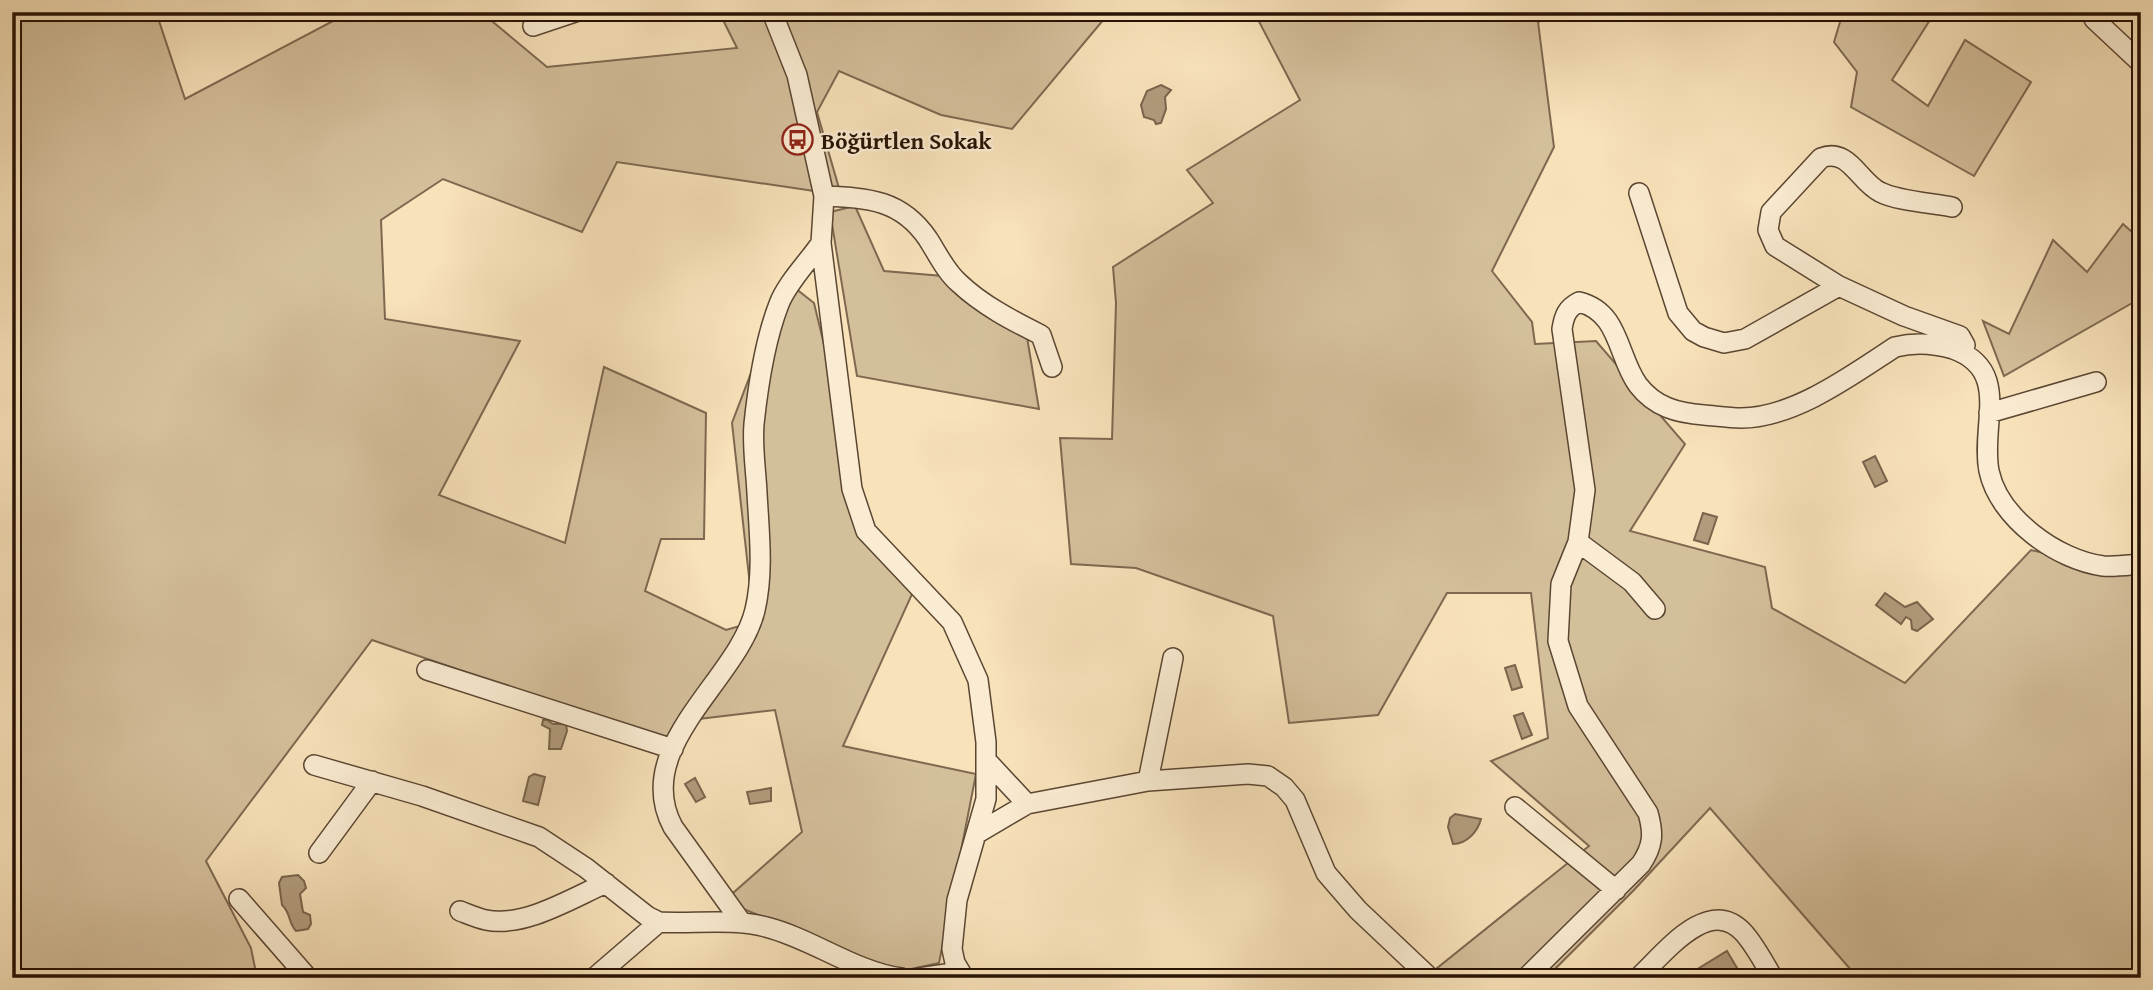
<svg xmlns="http://www.w3.org/2000/svg" width="2153" height="990" viewBox="0 0 2153 990" font-family="'Gentium Book Plus',serif">
<style>
.green{fill:#d4bf9b;stroke:#7e6850;stroke-width:2}
.water{fill:#b19b7c;stroke:#7a644c;stroke-width:2}
.lines{fill:none;stroke-linecap:round;stroke-linejoin:round}
.minor-casing{stroke:#5b4632;stroke-width:22}
.minor{stroke:#faecd2;stroke-width:19}
.labels{text-anchor:middle;dominant-baseline:central;stroke-width:5;stroke-linejoin:round;paint-order:stroke}
.poi-label{font-size:23px;font-weight:bold;fill:#271204;stroke:#faecd2;text-anchor:start}
</style>
<rect width="100%" height="100%" fill="#f8e2ba"/>
<filter id="stains"><feTurbulence type="fractalNoise" baseFrequency=".00286" numOctaves="4"/><feColorMatrix values="0 0 0 0 .2 0 0 0 0 .09 0 0 0 0 .02 0 0 0 .5 -.17"/></filter>
<radialGradient id="worn" r=".72"><stop offset=".6" stop-color="#630" stop-opacity="0"/><stop offset="1" stop-color="#630" stop-opacity=".3"/></radialGradient>
<path class="green" d="M12 12H156L185 99 350 12H481L547 67 737 48 719 12H1160L1104 19 1012 129 941 115 839 71 817 112 841 195 617 162 582 232 443 179 381 220 385 319 520 341 439 495 565 543 604 367 706 413 704 539H661L645 591 726 630 754 622 732 423 786 281 814 303 871 539 913 592 843 746 976 774 939 963 897 972 724 901 802 832 775 710 690 720 667 741 372 640 206 861 251 948 257 978H12Z
M1254 12H1562L1538 22 1554 147 1492 271 1532 322 1535 344 1596 341 1685 444 1630 531 1765 567 1772 608 1905 683 2031 550 2141 575V978H1858L1710 808 1634 890 1546 978H1443L1436 969 1589 846 1491 761 1548 738 1531 593H1447L1378 715 1289 723 1273 616 1136 568 1071 564 1060 438 1112 439 1116 303 1113 267 1213 203 1187 170 1300 100Z
M1843 12H1935L1892 80 1928 106 1965 40 2031 82 1974 176 1851 107 1857 72 1834 42Z
M855 206 884 271 967 278 1026 331 1039 409 857 376 830 212Z
M2123 224 2141 240V298L2004 376 1983 321 2009 334 2053 240 2087 272Z"/>
<path class="water" d="M1161 85 1171 90 1165 97 1166 109 1161 123 1156 124 1154 120 1144 117 1141 105 1147 91Z
M1875 456 1887 481 1875 487 1863 462Z
M1703 513 1717 517 1708 544 1694 540Z
M1885 593 1905 607 1917 602 1933 619 1917 631 1912 629 1911 620 1906 617 1901 624 1876 605Z
M1515 665 1522 687 1512 690 1505 668Z
M1523 713 1532 735 1522 739 1514 716Z
M547 720 553 724H566L567 731 561 749H549L550 729 542 725 543 720Z
M534 774 545 777 538 805 523 801 529 777Z
M695 778 705 797 696 802 685 784Z
M771 788V801L750 804 747 792Z
M1455 814 1481 819C1478 831 1467 844 1453 844L1448 827 1450 818Z
M298 875 304 881 306 888 300 894 303 912 310 915 311 924 308 929 296 931C288 923 291 913 282 905L279 883 282 877Z
M1727 951 1737 968 1722 978H1705L1699 968Z"/>
<g class="lines">
<defs>
<path id="minor" d="M772 12 797 75 824 196 821 243 852 489 866 531 952 622 978 680 986 742V799L957 900 952 949 955 963 964 978
M2094 19 2141 63
M533 26 575 12
M1639 193 1678 313 1693 331 1704 337 1724 343 1745 339 1839 286
M824 196C867 198 901 199 928 239 937 253 946 272 959 283 982 305 1013 321 1041 335L1052 367
M1952 207C1932 203 1897 201 1880 192 1859 182 1849 147 1821 158L1771 212 1768 230 1775 246 1839 286 1904 316 1960 336 1965 345 1963 353
M1989 413 2096 382
M1578 542 1632 582 1655 609
M427 670 673 749
M986 760 1027 804
M314 765 422 796 539 837 586 868 647 916 659 922C693 924 734 918 766 927 813 939 853 971 901 978
M1148 781 1173 658
M1515 807 1616 890
M976 834 1027 804 1148 781 1248 774 1268 776 1284 787 1295 800 1326 873 1358 910 1430 978
M319 853 372 781
M239 899 308 978
M460 911C468 914 477 918 486 920 524 928 572 898 606 883
M742 923 673 827C630 747 739 679 755 610 764 572 759 531 757 493 756 471 752 446 754 424 758 386 765 340 779 304 787 283 808 262 821 243
M594 978 659 922
M919 978 960 972
M1526 978 1641 864C1653 846 1654 834 1648 813L1578 706 1558 641 1561 584 1578 542 1585 490 1562 329C1564 316 1567 308 1579 302 1620 312 1617 356 1638 385 1655 407 1677 413 1704 415 1716 416 1729 418 1741 418 1794 418 1852 375 1895 347 1915 342 1933 343 1953 349 2012 370 1980 425 1989 471 1999 518 2057 560 2103 566 2115 567 2129 565 2141 564
M1638 978C1664 954 1708 895 1743 932 1755 945 1764 963 1773 978"/>
</defs>
<use href="#minor" class="minor-casing"/>
<use href="#minor" class="minor"/>
</g>
<defs>
<symbol id="bus-ring" viewBox="-11 -11 22 22"><circle r="9.5" fill="#faecd2" stroke="#8f2418" stroke-width="1.5"/><path d="M-5-6H5V4H4V6H2V4H-2V6H-4V4H-5ZM-3.5-4V0h7V-4ZM-3.5 1.2v1.5H-2V1.2ZM2 1.2v1.5H3.5V1.2Z" fill="#8f2418"/></symbol>
</defs>
<g fill-rule="evenodd">
<use href="#bus-ring" x="780" y="122" width="35" height="35"/>
</g>
<g class="labels">
<g class="poi-label">
<text x="821" y="140">Böğürtlen Sokak</text>
</g>
</g>
<rect width="2153" height="990" fill="none" stroke="#f8e2ba" stroke-width="42"/>
<rect x="14" y="14" width="2125" height="962" fill="none" stroke="#271204" stroke-width="3.5"/>
<rect x="21" y="21" width="2111" height="948" fill="none" stroke="#271204" stroke-width="2"/>
<rect width="100%" height="100%" filter="url(#stains)"/>
<rect width="100%" height="100%" fill="url(#worn)"/>
</svg>
